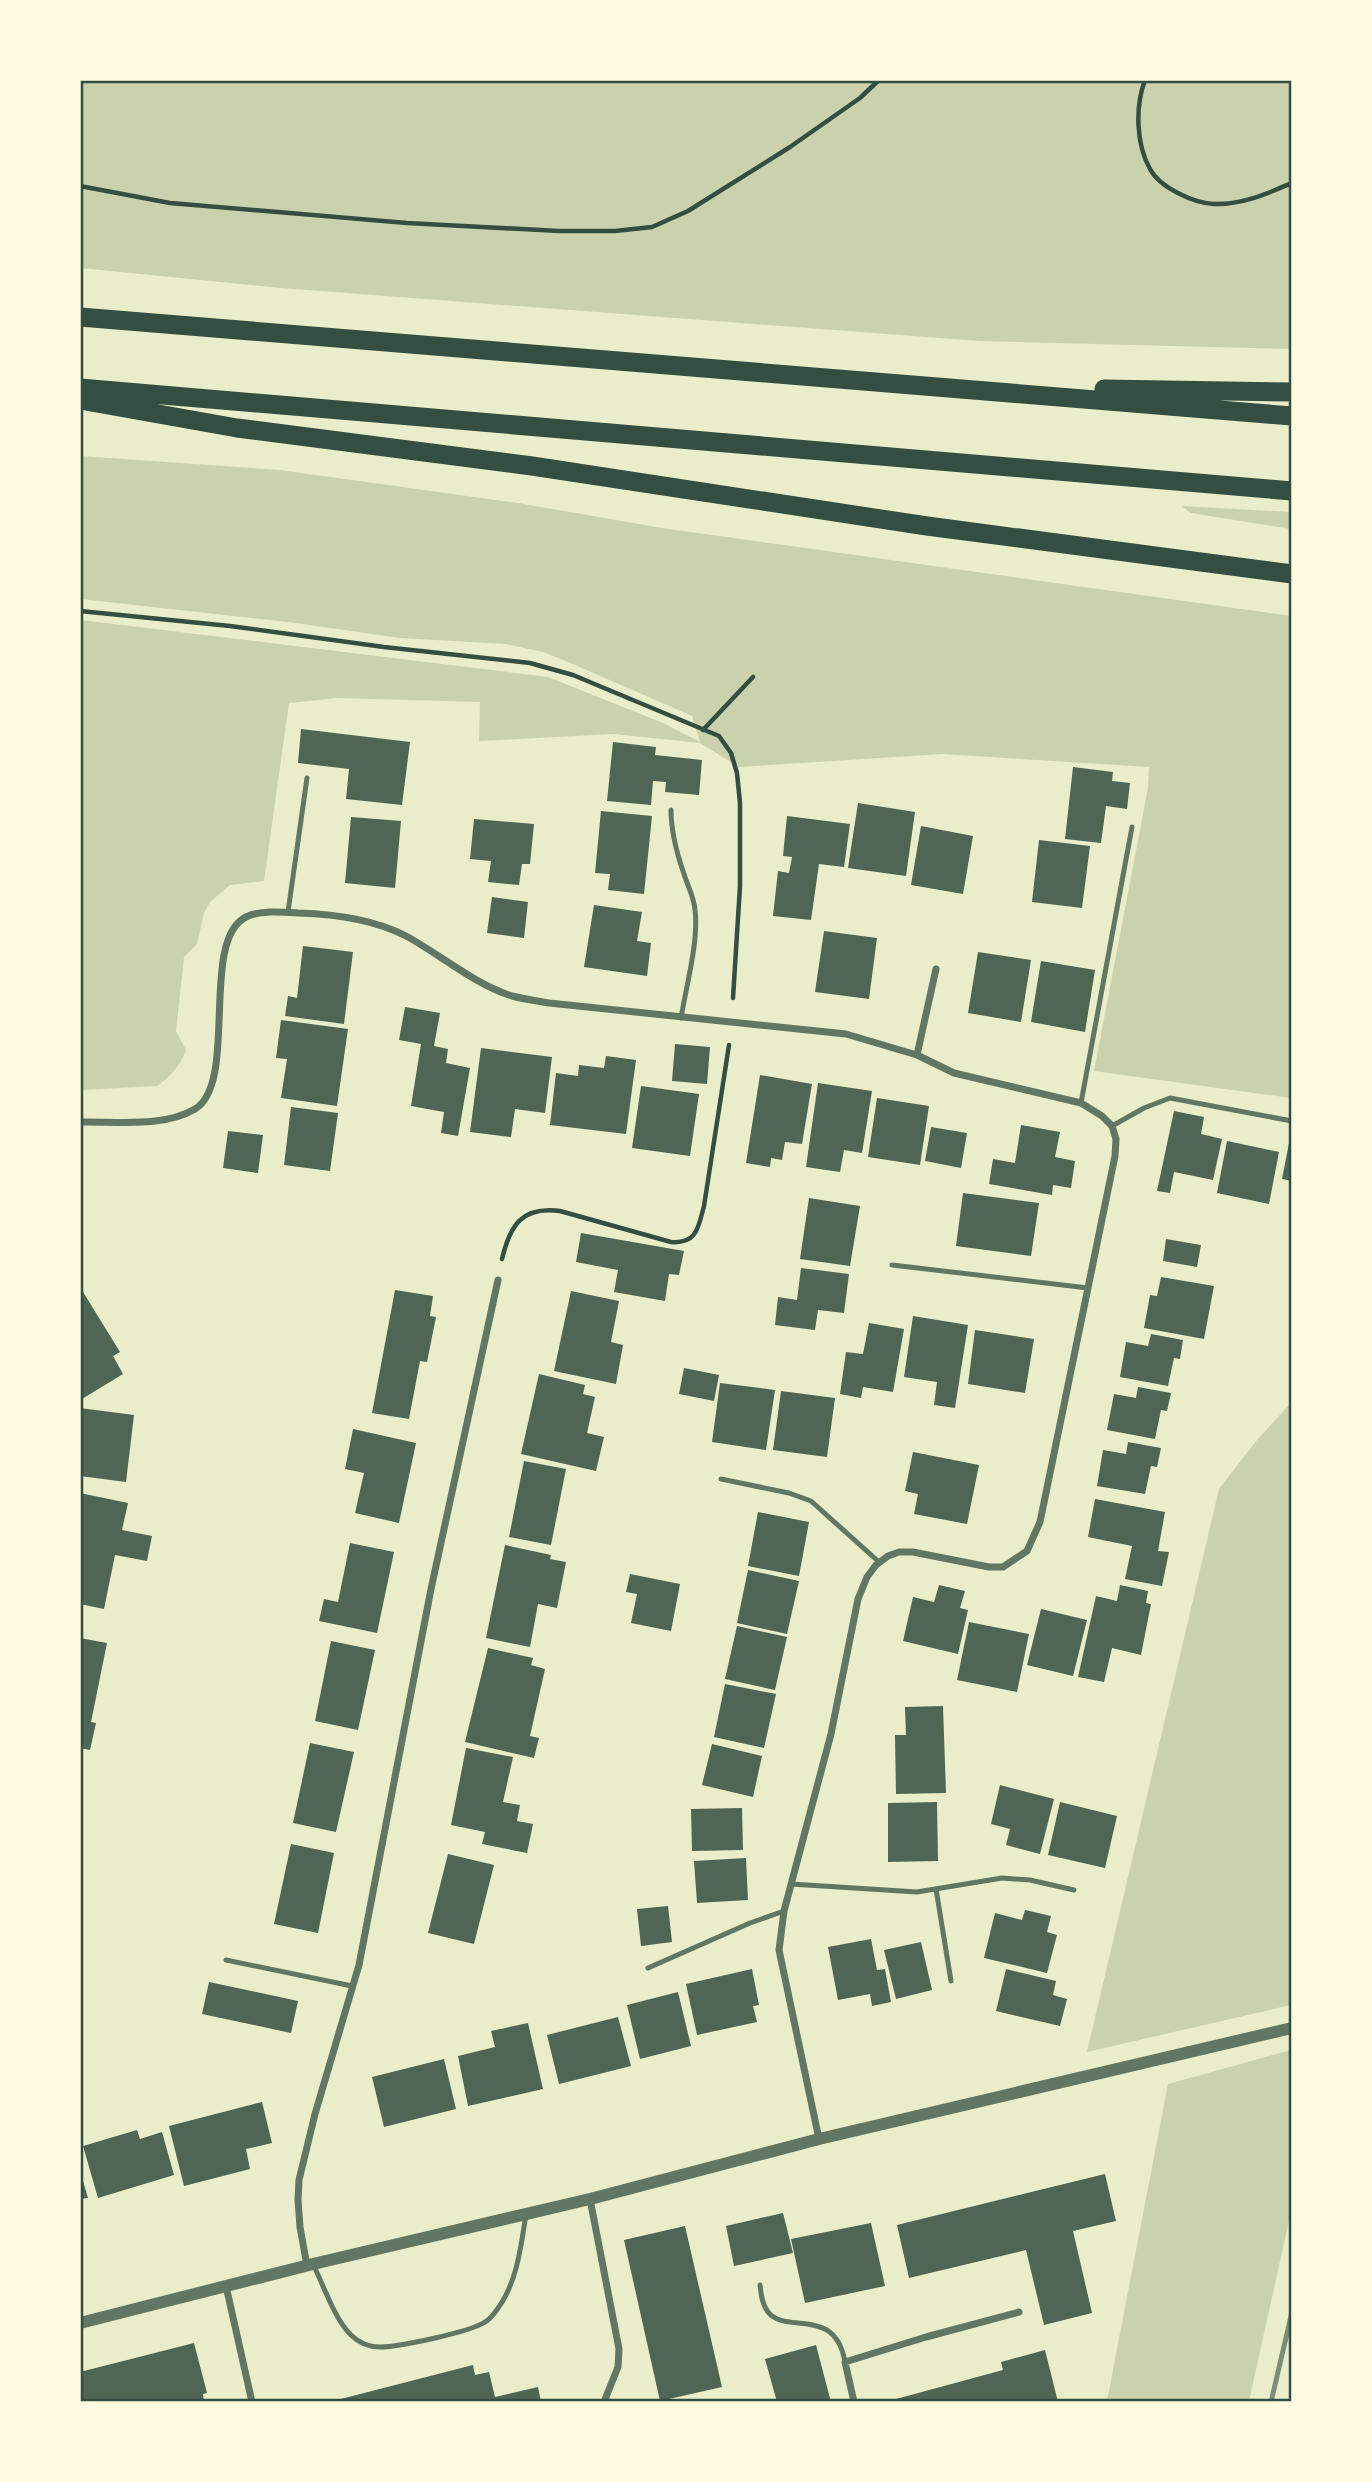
<svg xmlns="http://www.w3.org/2000/svg" width="1372" height="2482" viewBox="0 0 1372 2482" font-family="Figtree,sans-serif">
<style>
.green{fill:#cad2ad}
.building{fill:#4f6655}
.lines{fill:none;stroke-linecap:round;stroke-linejoin:round}
.path{stroke:#344e41;stroke-width:4.5}
.service{stroke:#617663;stroke-width:5}
.minor{stroke:#617663;stroke-width:7}
.tertiary{stroke:#617663;stroke-width:12}
.trunk{stroke:#344e41;stroke-width:19}
.rail{stroke:#7c8e77;stroke-width:5}
.neatline{fill:none;stroke:#344e41;stroke-width:2.5}
</style>
<rect width="100%" height="100%" fill="#e9edc9"/>
<path class="green" d="M80 81H1291V349L979 341 281 288 81 268Z
M81 456 280 470 518 503 662 528 1291 616V1098L1094 1071 1148 788 1149 767 942 754 739 767 700 743 614 734 479 741 480 702 337 698 289 703 264 881 230 885 210 902 204 913 197 944 184 957 176 1031 186 1050C181 1065 170 1077 157 1086L81 1090V620L548 677 663 723 700 742 692 716 566 661 543 652 506 644 400 638 296 623 81 599Z
M1181 506 1291 512V529L1191 513Z
M1291 1400V2005L1087 2052 1219 1489 1257 1440 1290 1404Z
M1291 2050V2212L1249 2401H1107L1168 2084Z"/>
<path class="building" d="M301 729 410 742 402 805 346 799 349 769 298 763Z
M613 742 656 747 655 755 702 760 699 795 665 792 666 782 653 781 651 805 607 801Z
M1073 767 1113 772 1112 781 1130 783 1127 809 1106 806 1101 843 1065 839Z
M858 803 915 812 906 876 848 868Z
M601 811 652 816 644 894 608 890 610 874 595 873Z
M787 816 850 824 844 867 819 864 811 920 773 916 778 871 789 873 792 857 783 856Z
M351 817 401 821 395 888 345 883Z
M474 819 534 824 530 864H522L519 885 488 882 491 861 470 859Z
M921 826 973 836 963 894 911 885Z
M1039 840 1090 846 1082 908 1032 902Z
M492 897 528 902 524 938 487 933Z
M594 905 642 912 637 941 651 943 647 976 584 967Z
M824 931 877 938 869 999 815 992Z
M303 946 353 952 344 1024 285 1016 288 996 297 998Z
M978 952 1031 960 1021 1022 968 1013Z
M1041 961 1095 970 1085 1032 1031 1022Z
M405 1007 440 1013 434 1046 448 1049 446 1063 470 1068 458 1136 441 1133 444 1112 411 1106 421 1044 399 1040Z
M281 1020 348 1029 337 1106 281 1098 287 1059 276 1058Z
M675 1044 710 1047 707 1084 672 1081Z
M481 1048 552 1057 545 1113 515 1109 511 1137 470 1132Z
M606 1056 636 1060 626 1134 550 1125 556 1073 578 1076 579 1065 604 1068Z
M760 1075 812 1084 802 1144 785 1142 782 1160 771 1158 770 1167 746 1163Z
M818 1083 872 1091 862 1153 844 1150 840 1172 806 1167Z
M641 1086 699 1094 690 1156 632 1148Z
M877 1098 929 1106 920 1165 868 1157Z
M291 1107 338 1113 330 1171 284 1165Z
M1174 1111 1204 1117 1201 1134 1222 1139 1213 1180 1174 1172 1170 1193 1157 1191Z
M1021 1125 1060 1132 1055 1157 1075 1161 1071 1188 1053 1185 1052 1195 989 1184 993 1159 1015 1163Z
M931 1127 967 1133 961 1168 925 1161Z
M228 1131 263 1135 258 1173 223 1168Z
M1290 1138H1292V1181L1282 1179Z
M1227 1141 1279 1152 1269 1204 1217 1193Z
M963 1193 1039 1203 1031 1256 956 1246Z
M809 1198 860 1206 850 1266 800 1259Z
M581 1233 684 1251 679 1275 669 1274 665 1301 614 1292 618 1270 576 1262Z
M1166 1239 1201 1245 1197 1267 1163 1261Z
M801 1268 849 1274 844 1313 818 1310 815 1330 775 1325 778 1297 797 1300Z
M1161 1277 1214 1286 1204 1339 1144 1328 1150 1295 1157 1296Z
M80 1287 120 1352 113 1356 123 1374 82 1399Z
M395 1290 433 1296 430 1316 436 1317 427 1362 420 1361 409 1419 372 1413Z
M571 1291 619 1301 611 1342 623 1345 616 1384 554 1371Z
M913 1316 968 1325 955 1408 934 1405 937 1382 904 1377Z
M869 1323 904 1329 893 1392 863 1387 861 1398 840 1394 846 1352 863 1354Z
M975 1330 1034 1339 1025 1393 968 1384Z
M1151 1334 1183 1340 1180 1359 1174 1358 1168 1386 1120 1377 1126 1342 1148 1346Z
M684 1368 719 1375 714 1401 679 1394Z
M539 1374 585 1385 583 1394 595 1397 587 1433 604 1437 596 1471 521 1454Z
M720 1383 775 1390 766 1450 712 1442Z
M1138 1387 1171 1393 1167 1411 1161 1410 1155 1439 1107 1430 1114 1394 1136 1398Z
M781 1391 835 1398 827 1457 773 1450Z
M80 1408 134 1415 126 1482 80 1476Z
M353 1429 416 1443 399 1523 355 1513 364 1473 345 1469Z
M1128 1442 1161 1448 1157 1467 1151 1466 1145 1494 1097 1486 1103 1450 1126 1454Z
M913 1452 979 1465 967 1524 914 1514 918 1494 905 1491Z
M524 1461 566 1469 551 1545 509 1537Z
M80 1493 128 1503 122 1530 152 1536 147 1561 115 1555 104 1609 80 1604Z
M1095 1499 1165 1512 1158 1551 1169 1552 1162 1586 1125 1579 1132 1546 1088 1537Z
M758 1512 809 1522 799 1576 748 1566Z
M350 1543 394 1552 377 1633 319 1621 324 1599 338 1602Z
M505 1545 551 1555 550 1559 566 1562 557 1608 538 1604 530 1647 486 1638Z
M748 1570 799 1581 787 1634 737 1623Z
M630 1574 680 1584 671 1631 631 1623 637 1594 626 1592Z
M939 1585 965 1591 960 1608 968 1610 958 1654 903 1641 913 1597 934 1602Z
M1120 1585 1148 1591 1146 1603 1151 1604 1141 1655 1112 1648 1104 1682 1078 1677 1096 1596 1117 1601Z
M1041 1609 1087 1620 1073 1676 1027 1665Z
M969 1622 1029 1634 1017 1692 957 1680Z
M737 1626 787 1637 775 1690 725 1679Z
M80 1638 107 1643 91 1722 96 1723 90 1750 80 1748Z
M331 1641 375 1650 358 1730 315 1721Z
M488 1648 533 1658 531 1665 545 1669 530 1736 539 1738 534 1758 465 1742Z
M725 1684 776 1694 764 1748 714 1737Z
M943 1706 946 1793 896 1794 895 1735H906L905 1707Z
M310 1743 354 1752 336 1832 293 1823Z
M712 1744 762 1756 753 1797 702 1785Z
M466 1748 513 1757 503 1802 520 1805 517 1821 533 1824 527 1853 482 1844 485 1832 451 1825Z
M1000 1785 1054 1799 1040 1854 1006 1845 1010 1829 991 1824Z
M937 1802 938 1861 888 1862V1803Z
M1060 1802 1117 1816 1105 1868 1048 1855Z
M742 1808 743 1850 692 1851 691 1809Z
M291 1844 334 1853 318 1933 274 1924Z
M448 1854 494 1865 474 1944 428 1933Z
M746 1858 748 1900 697 1903 694 1861Z
M668 1906 672 1942 641 1946 637 1909Z
M1025 1910 1051 1916 1047 1932 1057 1935 1047 1973 984 1958 995 1913 1022 1920Z
M871 1939 877 1970 885 1969 891 2002 872 2006 870 1994 838 2000 828 1947Z
M921 1942 932 1990 896 1999 884 1950Z
M752 1969 759 2005 753 2006 757 2022 697 2035 686 1984Z
M1006 1969 1056 1981 1053 1995 1067 1999 1060 2026 996 2011Z
M209 1982 298 2001 291 2033 202 2014Z
M678 1992 691 2046 640 2059 627 2005Z
M618 2017 631 2066 559 2084 547 2035Z
M528 2023 543 2089 468 2106 458 2056 495 2047 491 2031Z
M444 2059 456 2109 384 2127 372 2077Z
M262 2102 272 2143 246 2149 250 2169 184 2186 169 2126Z
M137 2130 140 2139 162 2132 174 2175 98 2198 83 2146Z
M80 2171 88 2198 80 2199Z
M1105 2174 1116 2221 1073 2231 1092 2313 1044 2325 1026 2250 909 2278 897 2225Z
M783 2213 793 2253 734 2266 726 2226Z
M871 2223 885 2286 805 2303 791 2239Z
M685 2226 722 2387 660 2401 624 2240Z
M194 2343 207 2393 203 2394 204 2402H80V2372Z
M816 2345 831 2402H777L765 2359Z
M1045 2350 1058 2402H885L1003 2370 1001 2362Z
M473 2365 475 2375 489 2372 495 2397 538 2387 541 2402H329Z"/>
<g class="lines">
<path class="path" d="M1145 80C1135 107 1136 144 1150 169 1160 188 1194 203 1214 204 1242 205 1266 194 1292 183
M80 186 170 203 407 223 559 231H615L652 227 688 211 790 147 860 98 879 80
M80 611 230 626 384 647 530 663 573 675 719 736 731 753 737 773 740 803V886L733 998
M703 730 753 677
M502 1259C510 1225 522 1206 560 1211L671 1242C697 1244 698 1228 704 1206L729 1045"/>
<path class="service" d="M671 810C671 831 677 854 684 874 688 887 694 897 695 910 699 940 686 987 681 1018
M288 912 307 778
M1081 1103 1132 827
M1112 1126 1144 1108 1170 1098 1292 1121
M892 1265 1088 1288
M721 1479 789 1493 811 1501 879 1562
M791 1884 917 1892 1002 1878 1030 1880 1074 1890
M936 1889 951 1981
M226 1960 352 1986
M648 1968 750 1923 784 1911
M313 2264C323 2284 335 2320 351 2335 359 2343 370 2347 380 2347 399 2347 470 2332 485 2322 489 2320 493 2315 496 2311 517 2284 521 2246 526 2214
M760 2285C761 2294 762 2304 768 2312 786 2335 835 2305 845 2362"/>
<path class="minor" d="M917 1055 936 969
M80 1122C117 1121 163 1128 195 1109 239 1083 199 940 246 917 260 910 283 912 298 913 335 914 373 919 406 936 441 955 474 984 512 996 524 999 537 1001 549 1003L846 1034 917 1055 954 1073 1081 1103 1102 1116 1112 1126 1116 1139 1115 1156 1040 1522 1027 1551 1003 1567H989L913 1552H899L888 1556 876 1565 867 1577 858 1599 831 1734 784 1911 779 1950 819 2139
M590 2199 619 2349 618 2367 604 2402
M307 2266 300 2227 298 2200 299 2180 315 2114 359 1965 431 1589 498 1280
M226 2286 252 2402
M854 2402 845 2362 926 2337 1019 2312"/>
<path class="tertiary" d="M80 2323 313 2264 590 2199 819 2139 1292 2028"/>
<path class="trunk" d="M80 317 1292 416
M80 388 1292 491
M1104 389 1292 392
M80 400 237 428 532 466 927 526 1292 574"/>
<path class="rail" d="M1271 2402 1292 2312
M1291 2402 1292 2399"/>
</g>
<rect width="1372" height="2482" fill="none" stroke="#fefae0" stroke-width="164"/>
<rect x="82" y="82" width="1208" height="2318" class="neatline"/>
</svg>
